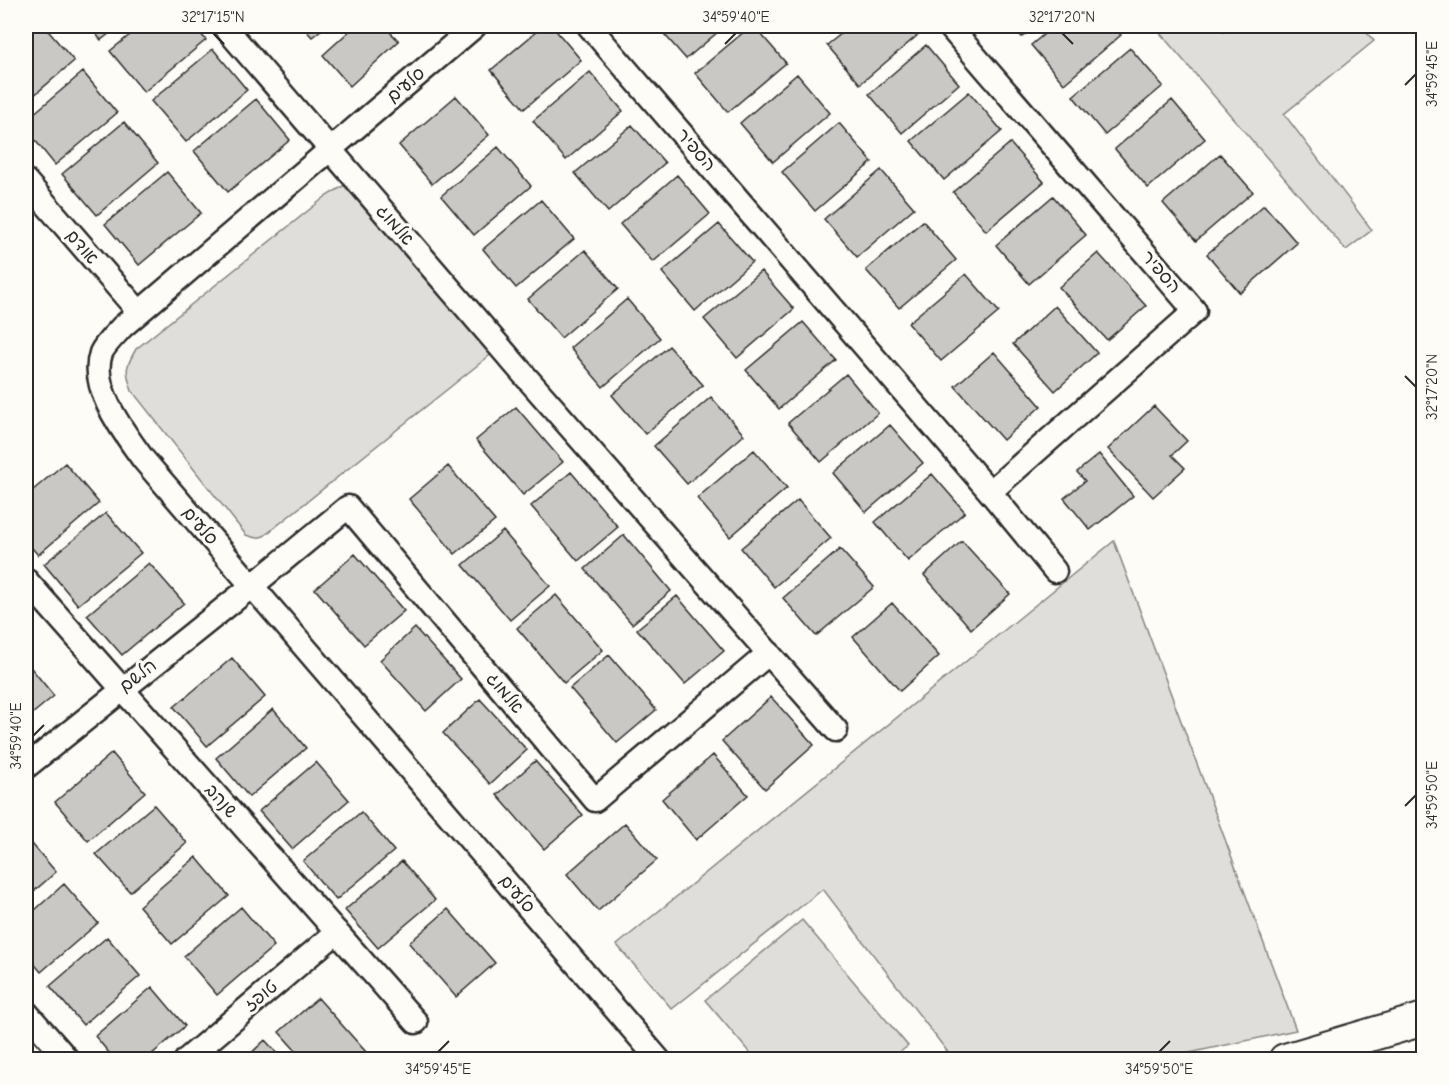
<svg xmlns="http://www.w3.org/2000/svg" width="1449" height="1085" viewBox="0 0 1449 1085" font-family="'Comic Neue','Playpen Sans Hebrew',sans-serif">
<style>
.green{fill:#dfdeda;stroke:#858482;stroke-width:1.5}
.building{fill:#c9c8c4;stroke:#2b2b2b;stroke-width:1.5}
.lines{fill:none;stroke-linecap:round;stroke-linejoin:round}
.street-casing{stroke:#2b2b2b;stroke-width:27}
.secondary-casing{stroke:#2b2b2b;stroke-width:36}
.street{stroke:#fdfcf7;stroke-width:22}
.secondary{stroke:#fdfcf7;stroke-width:32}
.ticks{fill:none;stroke:#2b2b2b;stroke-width:2}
.labels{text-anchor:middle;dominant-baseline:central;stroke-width:6;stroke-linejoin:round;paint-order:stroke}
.street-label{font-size:18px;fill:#2b2b2b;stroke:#fdfcf7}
.neatline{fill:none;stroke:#2b2b2b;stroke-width:2}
.ticks-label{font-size:15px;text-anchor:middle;fill:#2b2b2b}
</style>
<rect width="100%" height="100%" fill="#fdfcf7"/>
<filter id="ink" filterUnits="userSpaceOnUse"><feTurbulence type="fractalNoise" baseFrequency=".0167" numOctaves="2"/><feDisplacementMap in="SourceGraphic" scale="12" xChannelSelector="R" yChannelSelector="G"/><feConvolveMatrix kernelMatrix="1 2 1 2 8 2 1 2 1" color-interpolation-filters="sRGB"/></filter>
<g filter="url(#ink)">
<path class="green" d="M1154 26H1219L1224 32 1234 26H1361L1374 41 1284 114 1372 230 1346 250Z
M345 185 354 191 494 352 264 536 256 538 246 535 132 391C125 370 125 368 136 349L325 197Z
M1114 541 1296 1030 1161 1059H953L823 889 672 1009 617 945Z
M802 920 908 1046 891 1059H755L705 1000Z"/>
<path class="building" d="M34 26H44L74 61 26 102V33Z
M89 26H119L101 40Z
M141 26H194L206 40 144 92 110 51Z
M302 26H326L312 37Z
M355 26H384L399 41 350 86 323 55Z
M543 26H552L581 60 524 109 491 70Z
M657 26H725L686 59Z
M751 26H754L786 63 728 112 695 73Z
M808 26H825L816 34Z
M851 26H910L918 35 860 84 827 45Z
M1011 26H1036L1022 37Z
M1054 26H1112L1121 35 1064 84 1031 45Z
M926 45 959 84 902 133 869 94Z
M1130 48 1163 86 1105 135 1073 96Z
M213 49 247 90 186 142 151 101Z
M83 72 117 113 55 165 26 129V120Z
M590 72 623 111 566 160 533 121Z
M797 74 830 113 773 162 740 123Z
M969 92 1002 131 944 180 911 141Z
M456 96 489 135 432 184 399 145Z
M256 99 290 140 228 192 194 151Z
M1172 100 1205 139 1148 188 1115 149Z
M124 122 158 163 97 215 62 174Z
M839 123 872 162 815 211 782 172Z
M632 125 665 163 608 212 575 173Z
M1010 143 1044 182 986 231 953 192Z
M498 147 531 186 474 235 441 196Z
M1220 154 1253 192 1196 241 1163 203Z
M881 170 914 208 857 257 824 219Z
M167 172 201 213 139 265 105 224Z
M677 175 710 214 653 262 620 224Z
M1053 196 1086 235 1029 284 996 245Z
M541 200 574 239 516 288 483 249Z
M1264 205 1297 243 1240 293 1207 254Z
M923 221 956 260 899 308 866 270Z
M719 224 752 262 695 311 662 272Z
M585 250 618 289 561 338 528 299Z
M1098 253 1146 306 1107 340 1059 287Z
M761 271 794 309 737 358 704 319Z
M966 274 999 312 941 361 908 323Z
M627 299 660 338 603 387 570 348Z
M1055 306 1097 353 1055 391 1013 344Z
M803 322 836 360 779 409 746 370Z
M669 346 703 385 645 434 612 395Z
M994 352 1041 406 1003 440 955 386Z
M846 374 878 413 821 462 788 423Z
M711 397 744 435 687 484 654 446Z
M1154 406 1187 441 1172 455 1185 468 1153 497 1108 449Z
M516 407 563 462 523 495 476 440Z
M890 425 923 463 866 512 833 473Z
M754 450 787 488 730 537 697 498Z
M1099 454 1133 496 1090 530 1064 498 1085 481 1077 472Z
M65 463 99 503 38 555 26 541V496Z
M448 466 495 521 455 554 409 499Z
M571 472 618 527 578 561 531 506Z
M932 474 965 512 908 561 875 522Z
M798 500 831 538 774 587 741 548Z
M106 513 141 553 78 605 44 564Z
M503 531 550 586 510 620 463 565Z
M624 535 671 591 632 624 585 569Z
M962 541 1010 594 971 629 924 575Z
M840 549 874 587 816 636 783 598Z
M355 554 404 611 364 645 315 589Z
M149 563 184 603 122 655 87 615Z
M556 595 603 650 564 683 517 628Z
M677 596 724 651 685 684 637 629Z
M892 603 939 656 900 691 853 637Z
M415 628 461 679 426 711 380 660Z
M609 655 656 710 617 743 570 688Z
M232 658 265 697 207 746 174 707Z
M27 663 54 696 26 719V664Z
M771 697 814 745 765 789 722 741Z
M480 699 527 750 490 784 443 733Z
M273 709 306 748 249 797 216 758Z
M112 753 145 792 88 841 55 802Z
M713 755 748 795 696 840 662 799Z
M535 761 583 815 544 849 497 795Z
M316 762 349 800 292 849 259 811Z
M154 805 187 843 130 892 96 854Z
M361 812 394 851 336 900 303 861Z
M625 823 657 860 598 911 567 874Z
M26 837 56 872 26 898Z
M196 857 229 896 172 944 139 906Z
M402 861 435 900 378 948 345 910Z
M64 884 98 923 41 972 26 954V918Z
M241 907 274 946 217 995 184 956Z
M448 909 495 963 456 997 409 943Z
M107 937 140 976 83 1025 50 986Z
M152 987 185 1026 145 1060H115L95 1036Z
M318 998 366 1052 357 1060H304L279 1032Z
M265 1040 283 1060H244Z"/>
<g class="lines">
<defs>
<path id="street" d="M224 26 519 369 836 730
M475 26 122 327C116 334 105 344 101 353 89 388 124 432 143 459L659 1060
M589 26 990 492 1055 571
M949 26 1195 311 990 492
M26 181 139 312
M26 580 416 1022
M26 767 252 586 348 507 595 800 769 653
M26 1012 68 1060
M186 1060 337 932"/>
<path id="secondary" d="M1285 1060 1424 1019"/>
</defs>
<use href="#street" class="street-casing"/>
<use href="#secondary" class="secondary-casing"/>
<use href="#street" class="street"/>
<use href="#secondary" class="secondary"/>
</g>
</g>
<path class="ticks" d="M213 33 224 44M1062 33 1073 44M725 44 736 33M1405 85 1416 74M1405 376 1416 387M33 736 44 725M1405 806 1416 795M438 1052 449 1041M1159 1052 1170 1041"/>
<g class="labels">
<g class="street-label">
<text transform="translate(406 85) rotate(-41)">סלעים</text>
<text transform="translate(696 150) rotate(49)">הספיר</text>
<text transform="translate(395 225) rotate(49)">אלמוג</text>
<text transform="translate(82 247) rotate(49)">אודם</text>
<text transform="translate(1161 272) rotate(49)">הספיר</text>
<text transform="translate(200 526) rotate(49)">סלעים</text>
<text transform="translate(138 676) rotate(-38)">הלשם</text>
<text transform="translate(505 693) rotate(50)">אלמוג</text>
<text transform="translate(221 801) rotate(49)">שנהב</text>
<text transform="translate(517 894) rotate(49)">סלעים</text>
<text transform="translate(261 996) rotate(-40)">טופז</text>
</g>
</g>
<rect width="1449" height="1085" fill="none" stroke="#fdfcf7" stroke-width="66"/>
<rect x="33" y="33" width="1383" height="1019" class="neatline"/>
<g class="ticks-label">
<text x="213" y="22">32°17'15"N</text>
<text x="736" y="22">34°59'40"E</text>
<text x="1062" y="22">32°17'20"N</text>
<text transform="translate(1432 74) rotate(-90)" y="5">34°59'45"E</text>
<text transform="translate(1432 387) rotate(-90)" y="5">32°17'20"N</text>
<text transform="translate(16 736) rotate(-90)" y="5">34°59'40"E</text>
<text transform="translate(1432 795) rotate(-90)" y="5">34°59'50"E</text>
<text x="438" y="1074">34°59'45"E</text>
<text x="1159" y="1074">34°59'50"E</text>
</g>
</svg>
